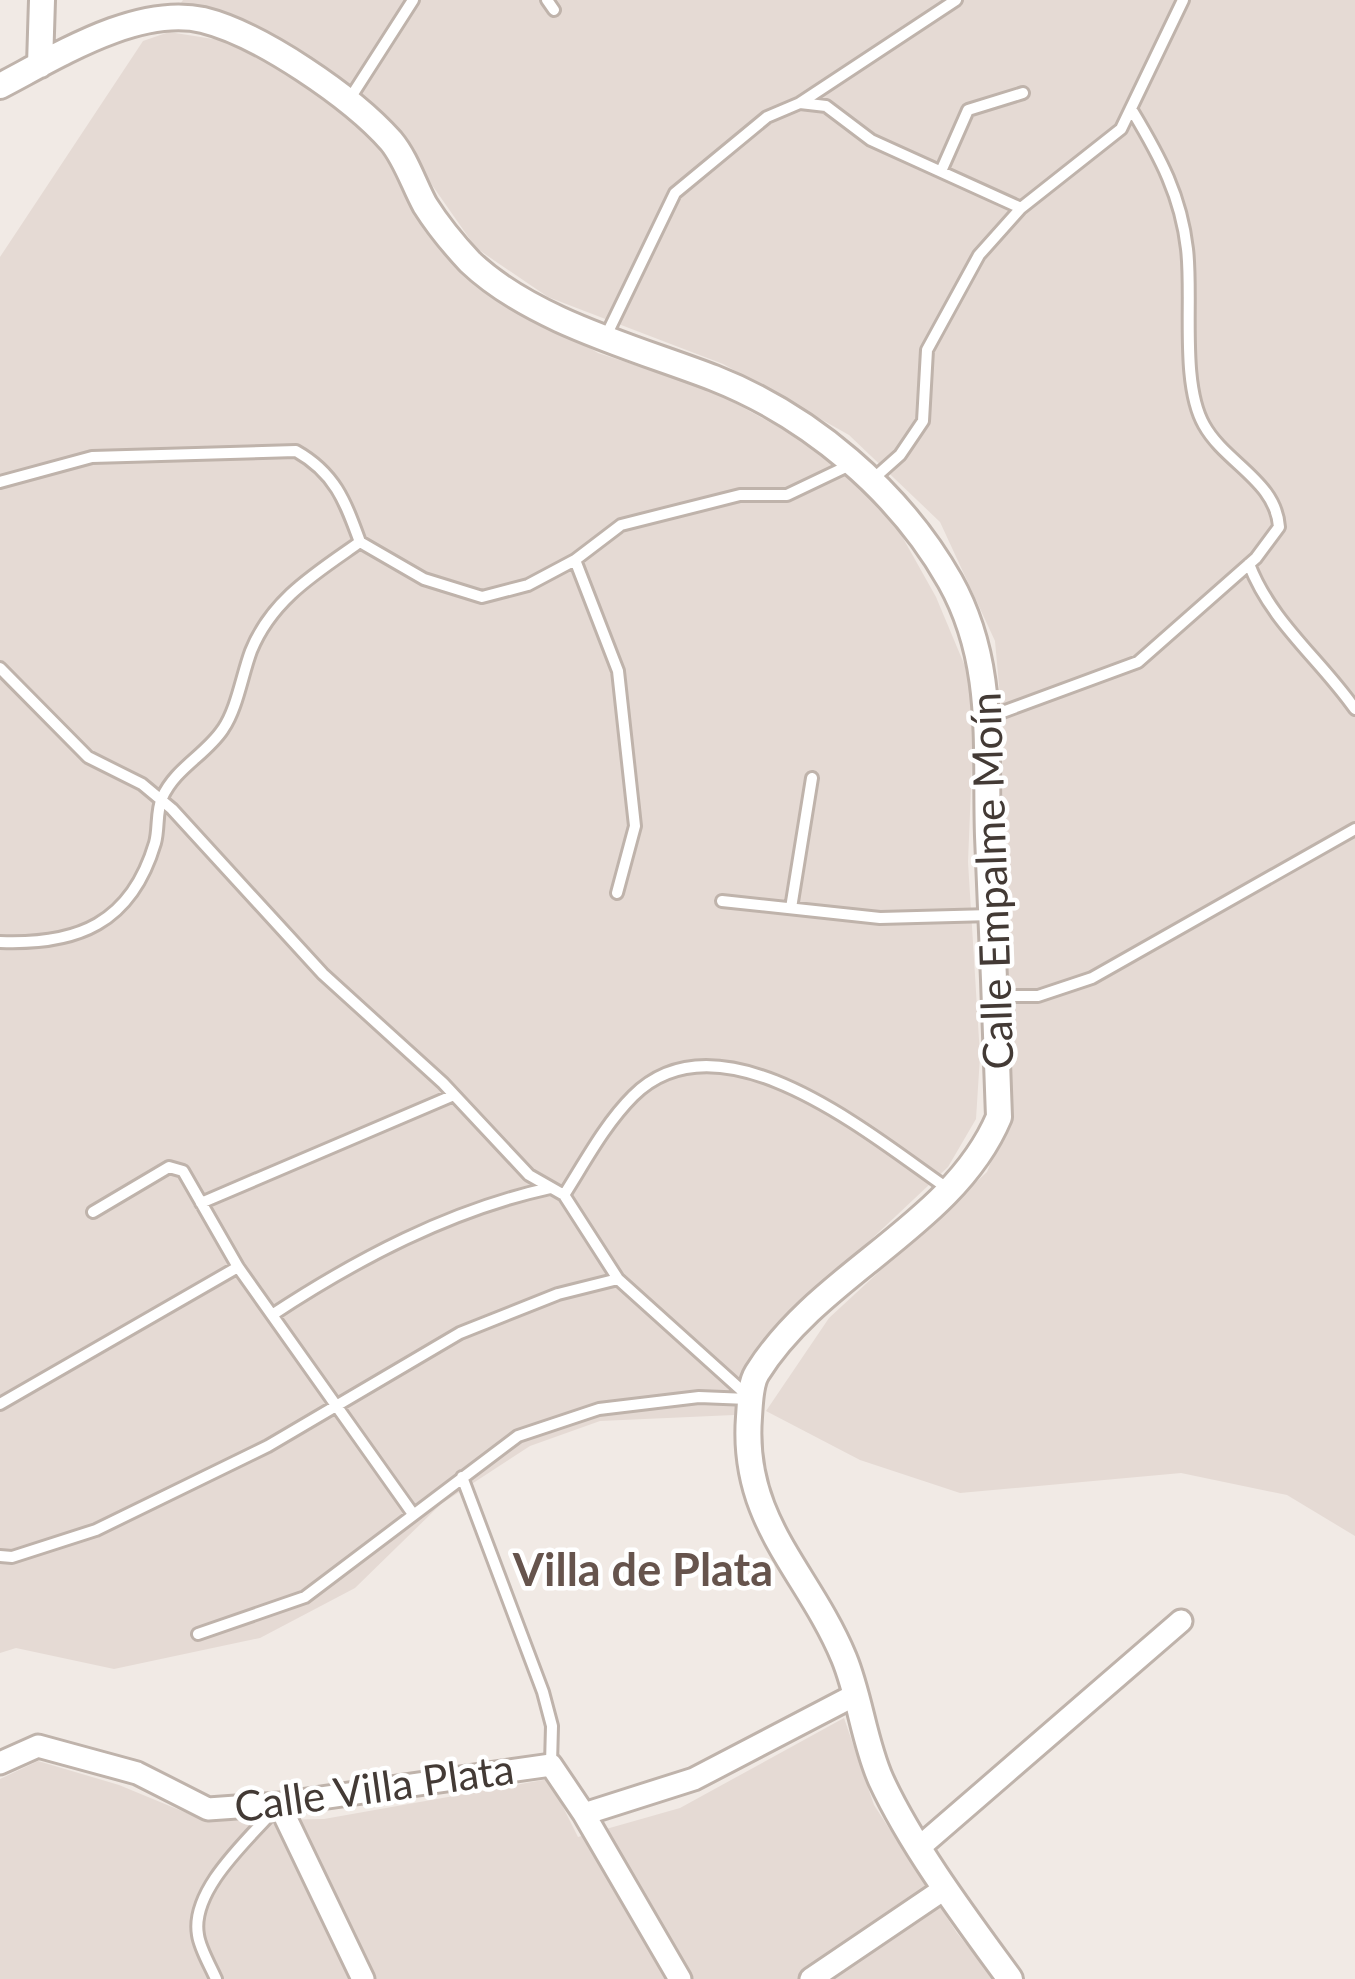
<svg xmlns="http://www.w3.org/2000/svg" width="1355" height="1979" viewBox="0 0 1355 1979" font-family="Lato,sans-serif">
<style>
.residential{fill:#e5dad4}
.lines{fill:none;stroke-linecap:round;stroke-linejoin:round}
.service-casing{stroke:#bfb3ab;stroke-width:16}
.minor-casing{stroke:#bfb3ab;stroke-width:27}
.tertiary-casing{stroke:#bfb3ab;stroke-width:30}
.service{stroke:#fff;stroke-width:10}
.minor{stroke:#fff;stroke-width:21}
.tertiary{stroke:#fff;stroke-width:24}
.labels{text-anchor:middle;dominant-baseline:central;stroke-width:9;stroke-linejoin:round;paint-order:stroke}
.street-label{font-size:42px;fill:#433a35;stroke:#fff}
.neighbourhood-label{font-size:45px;font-weight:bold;fill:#66544d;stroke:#fff}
</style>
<rect width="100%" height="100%" fill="#f1eae5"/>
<path class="residential" d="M183 0H1355V1536L1287 1495 1181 1473 960 1493 860 1460 766 1411 829 1318 987 1172 1013 1107 1002 912 1003 730 995 641 940 522 849 435 723 364 548 297 476 248 388 122 301 54 227 12 177 8Z
M169 32 232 42 281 65 384 148 414 212 464 273 598 353 709 389 819 449 894 522 936 597 975 690 968 862 980 1056 976 1119 948 1167 793 1313 746 1369 734 1415 600 1421 530 1446 441 1504 355 1588 260 1638 114 1669 16 1648 0 1653V257L143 41Z
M844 1718 874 1805 957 1933 994 1979H0V1779L38 1761 119 1785 206 1821 324 1819 549 1779 578 1837 680 1808Z"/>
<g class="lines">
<defs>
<path id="service" d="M547 0 554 10
M347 103 413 0
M800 103 956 0
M942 169 968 110 1023 93
M605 338 675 193 767 117 800 103 826 106 871 140 1021 208
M873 479 900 455 923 421 927 350 979 255 1021 208 1121 129 1183 0
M0 482 92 457 296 451C335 473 345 501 360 542
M575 560 618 671 635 826 617 893
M1249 564C1271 622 1320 659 1355 709
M0 668 88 757 142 784 172 809 323 974 443 1083 529 1175 564 1195 618 1279 749 1397
M989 717 1138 662 1256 558 1279 527C1276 481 1225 463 1204 425 1180 383 1193 298 1187 249 1181 196 1160 157 1133 112
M722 901 880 918 991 915
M791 908 812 778
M0 942C77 945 131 924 155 843 159 829 156 812 162 798 175 768 206 755 223 729 237 709 242 675 251 651 272 599 316 573 360 542L424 579 482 597 528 585 575 560 621 525 740 495H787L852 464
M998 996H1038L1092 978 1355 829
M564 1195C585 1162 605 1124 633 1096 721 1008 873 1137 947 1188
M201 1203 454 1095
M93 1212 169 1167 183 1171 238 1267 413 1514
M272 1315C357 1259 450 1210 550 1188
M0 1404 238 1267
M462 1477 543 1692 552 1726 551 1764
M0 1556 12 1557 96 1530 268 1446 460 1333 558 1294 618 1279
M198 1634 305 1597 518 1436 599 1409 699 1397 748 1399
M216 1979C210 1965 200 1949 198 1935 190 1890 249 1839 276 1808"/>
<path id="minor" d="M0 1763 38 1746 137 1773 208 1809 279 1804 551 1765 584 1814 694 1779 855 1695
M279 1804 363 1979
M584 1814 680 1979
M922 1845 1181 1621
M811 1979 944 1889"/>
<path id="tertiary" d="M40 65 42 0
M0 86C56 57 137 5 203 20 260 34 352 97 391 141 406 159 414 185 425 205 437 224 455 246 470 262 532 321 636 348 714 378 810 416 899 491 950 581 996 663 985 747 988 836 992 930 996 1023 999 1117 953 1226 820 1272 757 1373 750 1384 750 1404 749 1417 741 1522 808 1571 844 1658 860 1697 864 1742 881 1780 912 1847 967 1920 1010 1979"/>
</defs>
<use href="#service" class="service-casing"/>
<use href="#minor" class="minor-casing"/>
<use href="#tertiary" class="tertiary-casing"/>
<use href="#service" class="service"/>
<use href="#minor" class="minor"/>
<use href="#tertiary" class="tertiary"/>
</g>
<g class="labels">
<g class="street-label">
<text transform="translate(991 881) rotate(-92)">Calle Empalme Moín</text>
<text transform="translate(374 1787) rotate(-8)">Calle Villa Plata</text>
</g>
<g class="neighbourhood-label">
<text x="643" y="1569">Villa de Plata</text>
</g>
</g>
</svg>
